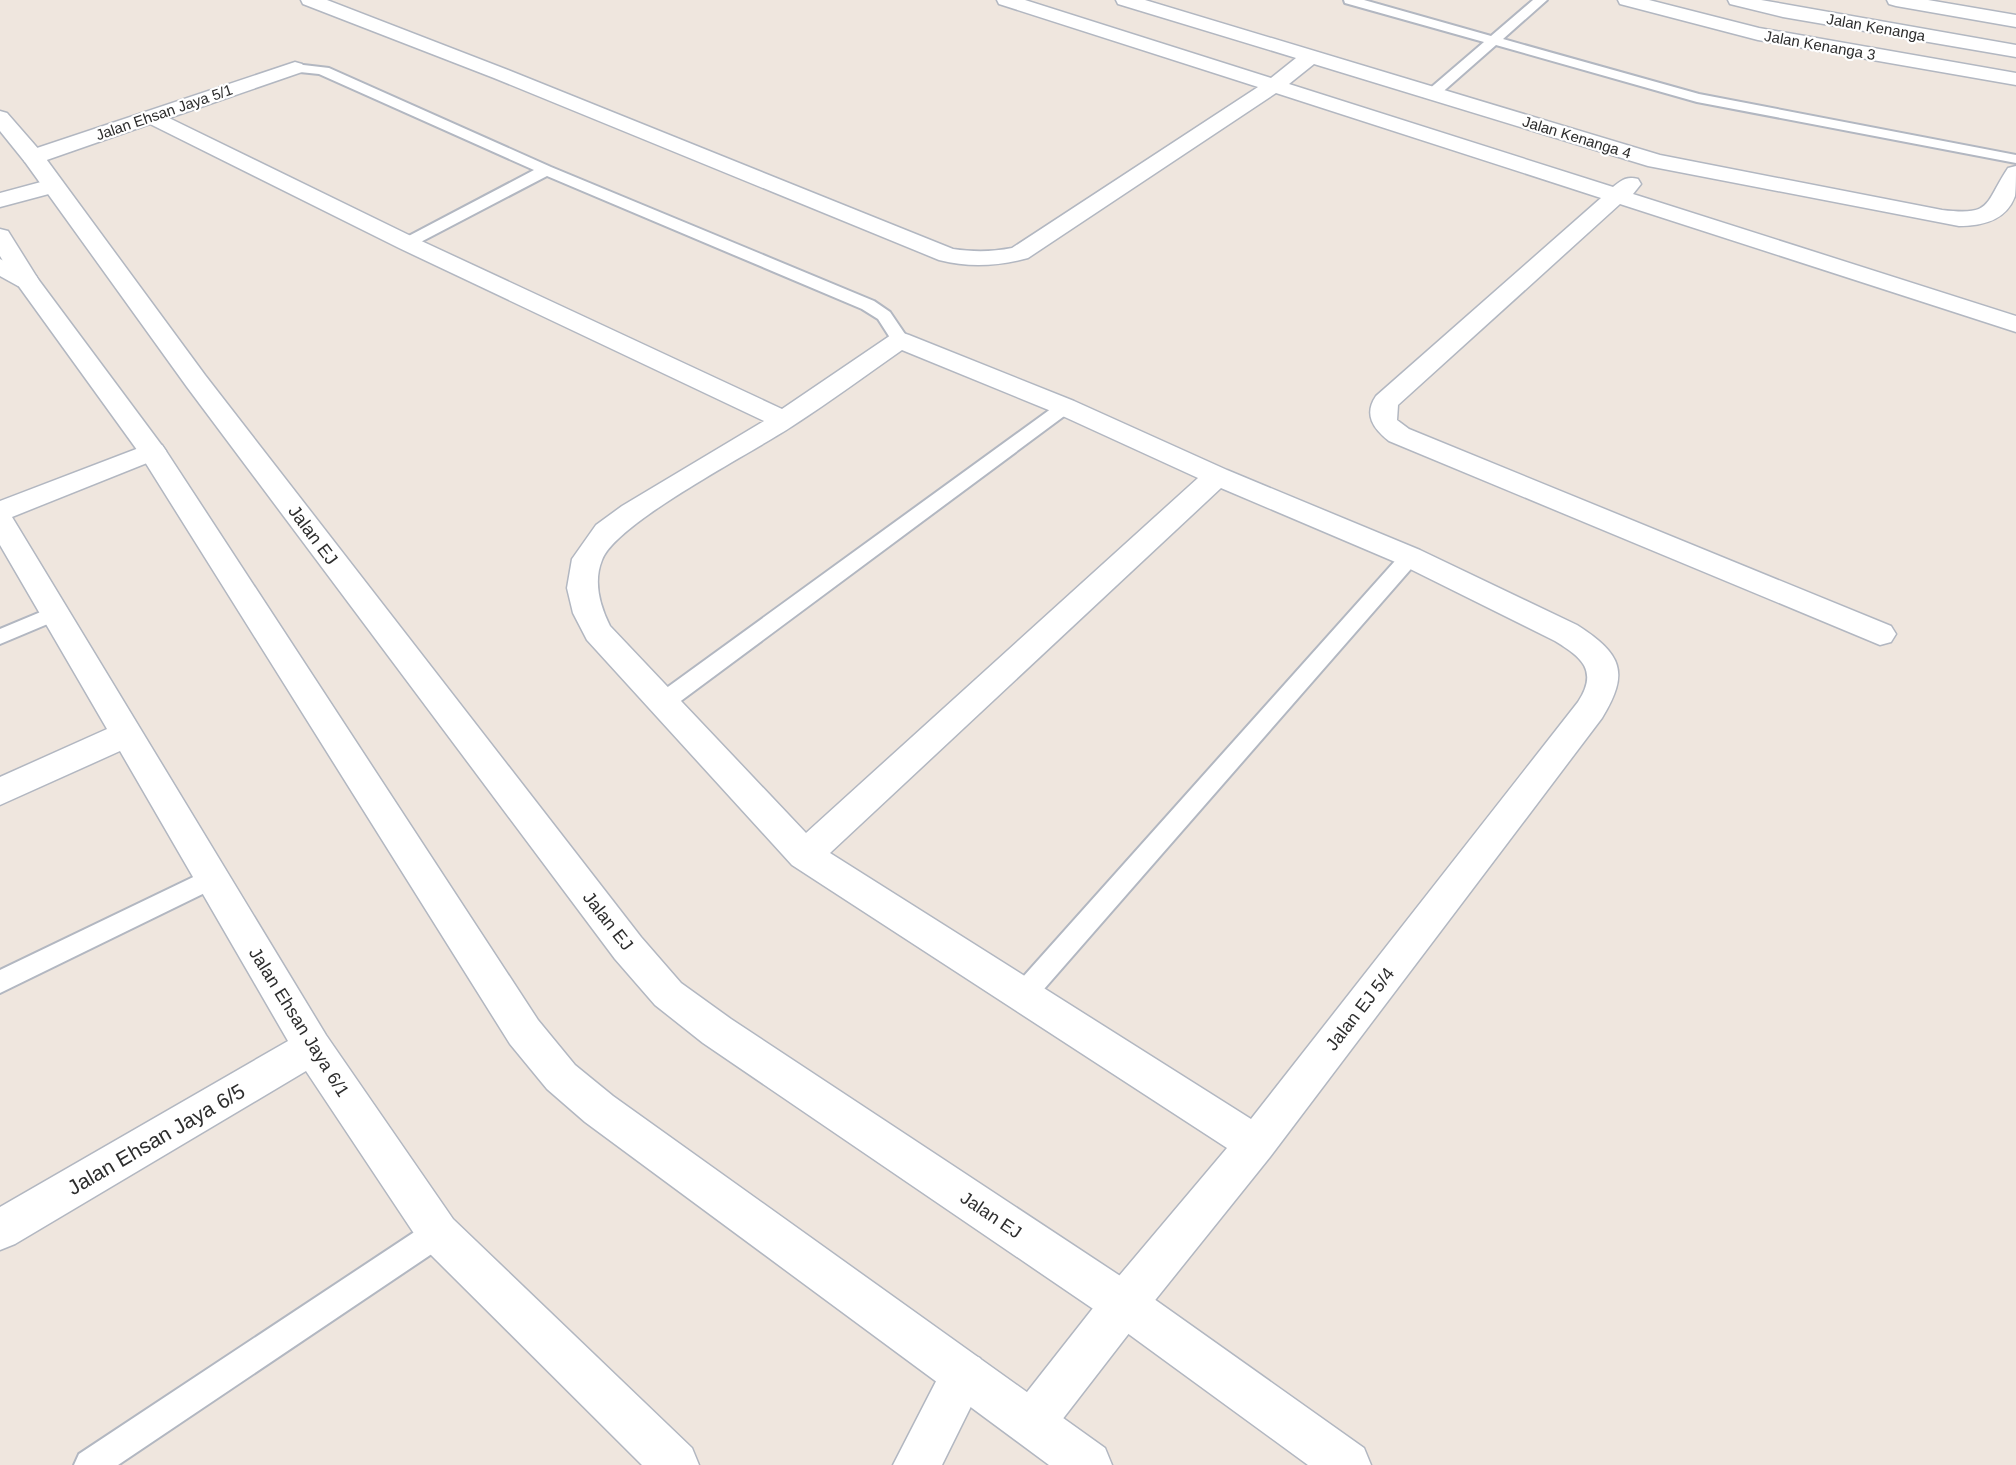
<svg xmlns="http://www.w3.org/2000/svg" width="2016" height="1465" viewBox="0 0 2016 1465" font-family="Helvetica,sans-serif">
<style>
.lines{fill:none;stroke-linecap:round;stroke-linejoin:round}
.service-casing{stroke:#b2b7c1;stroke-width:4}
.minor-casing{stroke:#b2b7c1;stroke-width:3}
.tertiary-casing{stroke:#b2b7c1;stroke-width:3}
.secondary-casing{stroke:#b2b7c1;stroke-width:3}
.service{fill:#fff;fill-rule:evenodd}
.minor{fill:#fff;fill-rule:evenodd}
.tertiary{fill:#fff;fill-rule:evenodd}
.secondary{fill:#fff;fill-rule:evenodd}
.labels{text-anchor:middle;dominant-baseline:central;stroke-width:4.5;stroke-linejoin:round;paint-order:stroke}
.far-street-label{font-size:15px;fill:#2d2d2d;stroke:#fff}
.street-label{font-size:18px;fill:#2d2d2d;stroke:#fff}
.near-street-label{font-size:21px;fill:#2d2d2d;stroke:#fff}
</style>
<rect width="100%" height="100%" fill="#efe6de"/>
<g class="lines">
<defs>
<path id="service" d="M1344 0H1364L1491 36 1533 0H1547L1503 39 1699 94 2016 155V163L1697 102 1496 45 1438 96H1428L1426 93 1428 90 1484 42 1345 3Z
M295 64 329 68 551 167 874 301 890 312 909 340 906 344H894L878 319 862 309 547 176 413 246H401L399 243 401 240 534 170 319 74 290 71 288 68Z
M1065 402 1071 403 1074 407 1071 411 670 709 662 711 654 709 651 703 654 697 1059 403Z
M1410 550 1417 552 1420 557 1417 562 1031 1004 1022 1007 1013 1004 1009 996 1013 988 1403 552Z
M55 606 62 608 65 613 62 618 0 644V629Z
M212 868 221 871 224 878 221 885 0 993V970Z
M438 1219 448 1223 453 1233 448 1243 118 1465H74L79 1454 428 1223Z"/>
<path id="minor" d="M301 0H327L508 70 953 249C973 252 992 252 1012 248L1258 87 999 4 997 0H1025L1271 78 1296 58 1118 4 1116 0H1145L1660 155 1942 210C1993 216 1984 204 2008 168L2016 166C2016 175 2016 188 2015 196 2006 221 1982 226 1959 226L1648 166 1314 64 1289 84 1613 187C1622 180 1626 176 1638 179L1641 184 1633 194 2016 316V332L1620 204 1398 405 1397 420 1409 429 1891 626 1896 634 1891 642 1880 645 1389 441C1374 429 1363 415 1376 396L1601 198 1276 93 1028 258C998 266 970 268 939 260L494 78 303 4Z
M1618 0H1649L1759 28 2016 73V85L1758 40 1620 4Z
M1887 0H1928L2016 15V27L1896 6 1889 4Z
M295 62 302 64 305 68 302 72 169 118 415 238 782 409 891 335 900 332 909 335 1074 401 1227 470 1420 550 1577 625C1622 654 1630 672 1602 718L1270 1157 1140 1319 1048 1438 1032 1445 1016 1438 1009 1422 1016 1406 1108 1289 1227 1148 792 865 587 640 573 613 567 588 572 559 596 525 622 506 764 421 399 248 150 124 41 162 33 164 25 162 22 157 25 152ZM902 350 1056 413 1198 478 806 833 610 626C600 606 593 582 602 560 616 522 754 452 794 425 831 401 866 375 902 350ZM1221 488 1400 564 1555 641C1581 657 1599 670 1578 702L1251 1119 830 853Z
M152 443 162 445 166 451 162 457 12 517 326 1035 453 1219 692 1448 699 1465H642L423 1247 306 1071 15 1244 0 1250V1207L288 1041 120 751 0 805V777L107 729 0 545V501Z
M964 1351 980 1358 987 1374 942 1465H893L948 1358Z"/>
<path id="tertiary" d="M1728 0H1761L2016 45V57L1783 17 1730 4Z
M52 179 60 181 63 186 60 191 0 207V193Z
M0 259 36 276 39 281 36 286 27 288 18 286 0 276Z"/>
<path id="secondary" d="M0 111 7 113 41 152 205 375 641 937 681 983 731 1019 1140 1289 1364 1448 1371 1465H1308L1108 1319 703 1043 655 1005 615 959 187 387 25 162 0 131Z
M0 229 8 231 38 279 166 451 538 1020 575 1065 613 1096 1105 1448 1112 1465H1049L585 1122 547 1089 510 1044 140 454 15 281 0 256Z"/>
</defs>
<use href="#service" class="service-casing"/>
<use href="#minor" class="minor-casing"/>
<use href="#tertiary" class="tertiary-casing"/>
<use href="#secondary" class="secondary-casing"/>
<use href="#service" class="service"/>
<use href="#minor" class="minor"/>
<use href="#tertiary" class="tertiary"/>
<use href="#secondary" class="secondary"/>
</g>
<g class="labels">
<g class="far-street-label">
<text transform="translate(1876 27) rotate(10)">Jalan Kenanga</text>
<text transform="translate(1820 45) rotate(10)">Jalan Kenanga 3</text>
<text transform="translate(164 112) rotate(-19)">Jalan Ehsan Jaya 5/1</text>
<text transform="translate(1577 137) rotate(17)">Jalan Kenanga 4</text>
</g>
<g class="street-label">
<text transform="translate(313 535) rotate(53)">Jalan EJ</text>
<text transform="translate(608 921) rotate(52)">Jalan EJ</text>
<text transform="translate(1360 1009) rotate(-52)">Jalan EJ 5/4</text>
<text transform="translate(299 1022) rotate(58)">Jalan Ehsan Jaya 6/1</text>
<text transform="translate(991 1215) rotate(34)">Jalan EJ</text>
</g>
<g class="near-street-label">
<text transform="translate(156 1139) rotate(-30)">Jalan Ehsan Jaya 6/5</text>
</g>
</g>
</svg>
